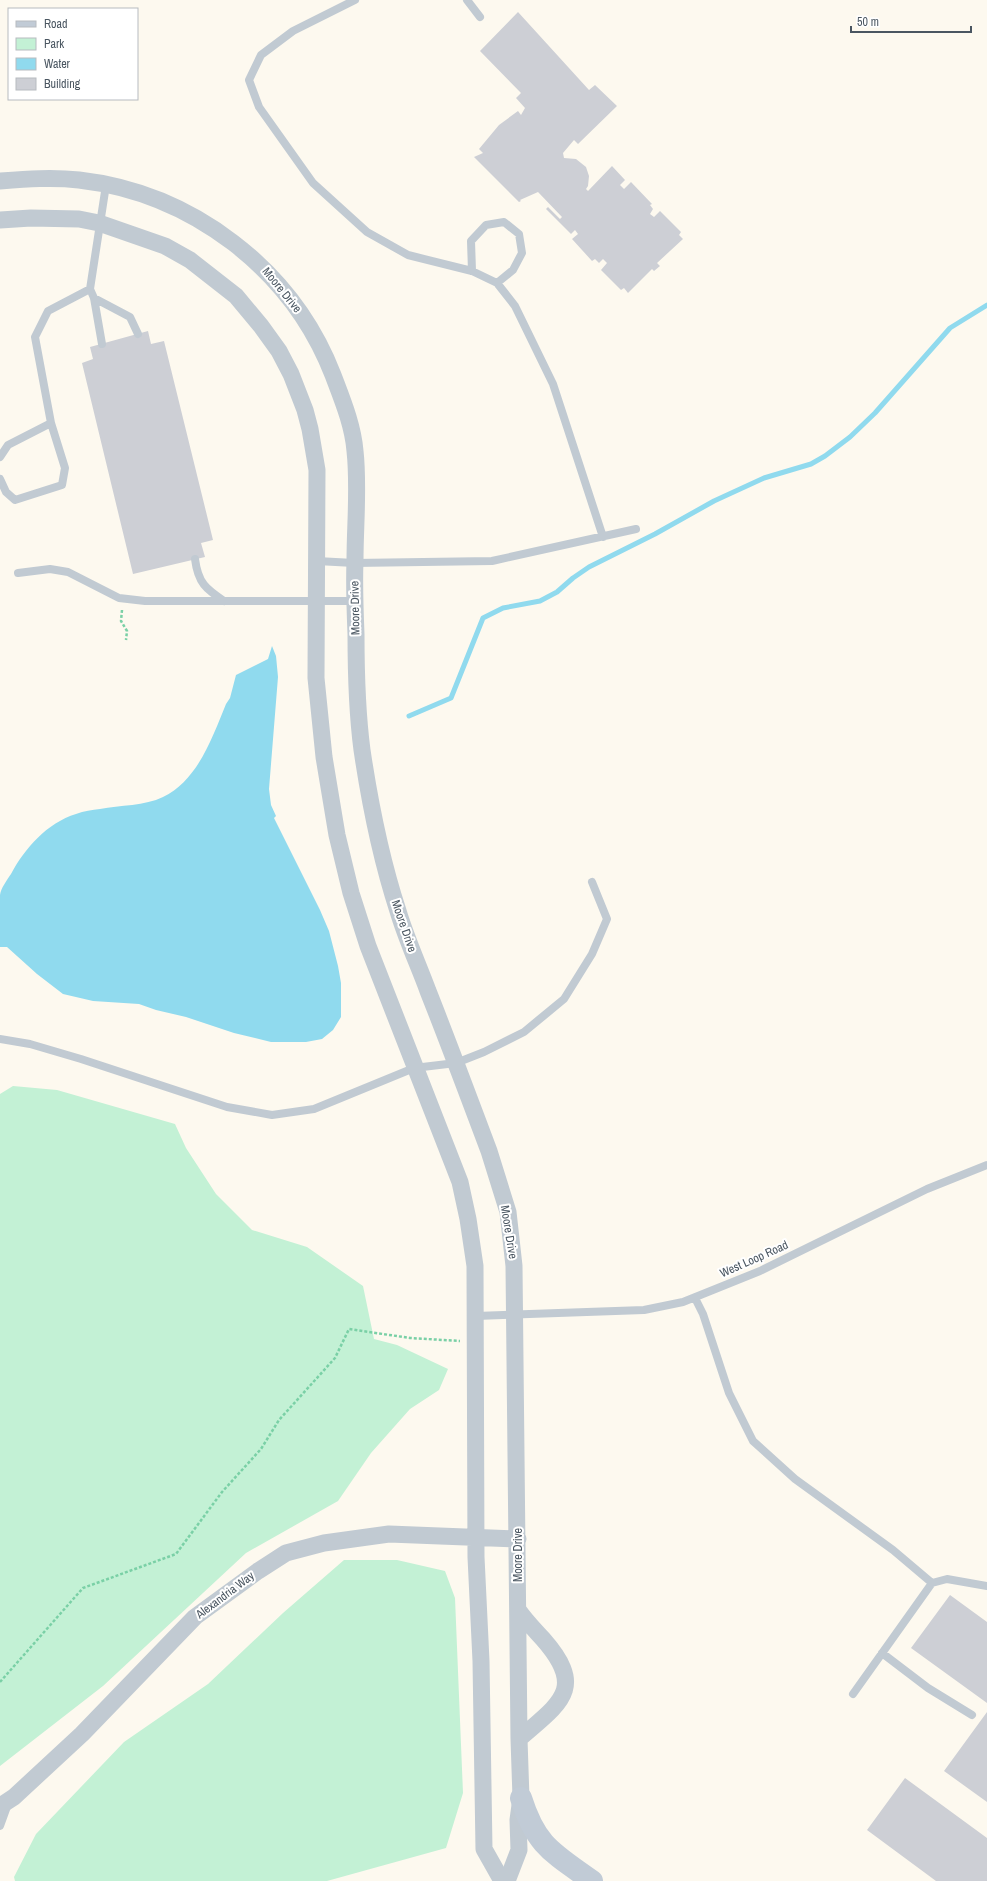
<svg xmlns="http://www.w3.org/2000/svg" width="987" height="1881" viewBox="0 0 987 1881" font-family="'Archivo Narrow',sans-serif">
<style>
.commercial{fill:#fdf9ef;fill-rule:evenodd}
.green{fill:#c3f1d5}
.water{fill:#90daee}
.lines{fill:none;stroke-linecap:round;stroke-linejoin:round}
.stream{stroke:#90daee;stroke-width:5}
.building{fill:#cdcfd5}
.path{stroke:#7ad0a6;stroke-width:2.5;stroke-dasharray:3 2;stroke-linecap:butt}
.lane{stroke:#c1cad2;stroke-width:8}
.street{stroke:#c1cad2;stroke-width:17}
.secondary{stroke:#c1cbd6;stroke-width:22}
.labels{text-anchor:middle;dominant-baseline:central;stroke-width:4;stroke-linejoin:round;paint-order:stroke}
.street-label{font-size:12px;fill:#4a5661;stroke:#fff}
</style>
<rect width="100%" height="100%" fill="#f5f3f3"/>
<path class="commercial" d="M0 0H987V1881H0ZM9 9H137V99H9Z"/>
<path class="green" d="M13 1086 57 1090 175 1124 186 1148 216 1194 252 1230 307 1247 363 1286 374 1339 397 1345 448 1369 439 1390 410 1409 371 1453 338 1501 246 1553 103 1686 0 1766V1094Z
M344 1560H397L445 1571 455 1598 463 1793 446 1848 327 1881H15L14 1877 36 1834 124 1742 208 1684 283 1613Z"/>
<path class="water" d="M272 646 276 656 278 677 269 789 271 805 276 816 274 818 320 910 329 931 338 966 341 983V1017L333 1030 322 1039 306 1042H271L234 1033 186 1017 156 1010 139 1004 93 1001 63 994 37 974 7 947H0C0 930 0 912 0 895 1 888 7 880 11 874 25 848 47 823 76 814 84 811 92 810 100 809 120 805 145 806 163 797 198 780 212 738 226 704L230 698 236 675 268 659Z"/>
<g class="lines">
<path class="stream" d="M409 716 451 698 483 618 503 608 540 601 557 592 573 578 589 567 655 534 714 501 764 478 811 464 825 456 850 437 875 413 950 328 987 305"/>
</g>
<path class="building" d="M518 12 589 90 595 85 617 106 578 144 574 140 563 153 564 158 576 159 586 167 589 176 588 186 586 189 588 191 612 166 625 180 620 185 624 189 631 182 652 204 650 205 653 209 650 214 654 217 660 211 681 232 679 235 683 239 657 263 660 266 654 271 652 269 628 293 624 288 621 290 601 270 607 263 603 259 599 263 595 259 592 261 572 239 578 234 575 230 571 234 546 209 548 207 560 219 562 217 538 192 520 200 521 201 519 202 474 157 483 153 479 149 499 125 518 111 521 115 525 108 516 98 521 93 480 51Z
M148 331 151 344 164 341 213 540 201 543 205 557 133 574 82 363 93 359 90 347Z
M950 1595 987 1622V1703L911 1648Z
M987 1712V1802L944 1771Z
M905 1778 987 1838V1881H936L867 1830Z"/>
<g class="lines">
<path class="path" d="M122 610 121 621 127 631 126 640
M0 1682 83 1588 176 1554 222 1492 261 1449 279 1420 335 1358 349 1329 410 1338 460 1341"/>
<path class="lane" d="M355 0 293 31 261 55 249 80 259 107 313 183 367 232 408 255 472 271 497 283 515 306 553 384 603 537
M467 0 480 17
M472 271 471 241 486 225 504 222 519 234 522 253 513 270 497 283
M94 298 130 317 138 334
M102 344 94 298 90 289 106 185
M0 457 8 445 51 423
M0 479 6 492 15 500 62 485 65 468 51 423 35 337 48 311 90 289
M195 559C198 583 206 589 224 601
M317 561 354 563 492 561 636 529
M18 573 50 569 68 572 119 598 145 601H355
M0 1039 30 1044 81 1059 227 1107 272 1115 314 1109 414 1068 456 1063 484 1052 524 1032 564 999 592 954 607 919 592 882
M695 1298 703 1314 729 1393 753 1441 795 1479 893 1550 932 1583
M476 1316 644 1310 683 1302 760 1271 927 1189 987 1165
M882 1653 928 1688 972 1715
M853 1694 932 1583 947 1579 987 1586
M0 1826 8 1804"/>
<path class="street" d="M0 181C26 179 53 177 79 180 192 193 292 269 333 375 342 399 353 425 355 451 359 487 355 524 355 561 354 585 355 610 356 634 356 673 357 712 362 750 370 804 381 859 398 911 406 938 418 964 428 991 449 1044 469 1098 489 1151L508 1212 514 1266 519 1739 521 1798 518 1820 519 1850 507 1881
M0 220 31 218 79 219 99 223 165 246 190 260 236 296 261 326 279 351 291 374 305 410 310 429 317 470 316 678 324 757 337 835 351 893 368 946 460 1182 468 1219 475 1266 476 1557 481 1661 484 1849 502 1881
M519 1611C526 1621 534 1629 543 1639 587 1689 560 1703 519 1739
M0 1806 14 1797 82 1734 195 1617 258 1571 286 1553 324 1543 389 1534 518 1539"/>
<path class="secondary" d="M521 1798C536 1846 553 1853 592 1881"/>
</g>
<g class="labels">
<g class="street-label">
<text transform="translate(282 290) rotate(51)">Moore Drive</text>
<text transform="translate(355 608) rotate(-91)">Moore Drive</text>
<text transform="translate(404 926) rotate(71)">Moore Drive</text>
<text transform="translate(509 1232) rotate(81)">Moore Drive</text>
<text transform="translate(754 1259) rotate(-24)">West Loop Road</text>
<text transform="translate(518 1555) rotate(-90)">Moore Drive</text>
<text transform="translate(225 1595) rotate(-37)">Alexandria Way</text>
</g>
</g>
<rect x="8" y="8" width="130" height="92" fill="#ffffff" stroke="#b7bbc0"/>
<rect x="16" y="21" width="20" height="6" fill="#c1cbd6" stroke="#b7bbc0"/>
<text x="44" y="28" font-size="12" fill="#4a5661">Road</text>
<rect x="16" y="38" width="20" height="12" fill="#c3f1d5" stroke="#b7bbc0"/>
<text x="44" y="48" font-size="12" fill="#4a5661">Park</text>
<rect x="16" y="58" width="20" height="12" fill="#90daee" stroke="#b7bbc0"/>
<text x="44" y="68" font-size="12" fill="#4a5661">Water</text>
<rect x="16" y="78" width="20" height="12" fill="#cdcfd5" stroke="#b7bbc0"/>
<text x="44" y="88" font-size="12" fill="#4a5661">Building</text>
<path d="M851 26v6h120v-6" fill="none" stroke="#4a5661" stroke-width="2"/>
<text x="857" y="26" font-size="12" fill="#4a5661" stroke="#ffffff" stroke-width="3" paint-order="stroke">50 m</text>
</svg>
